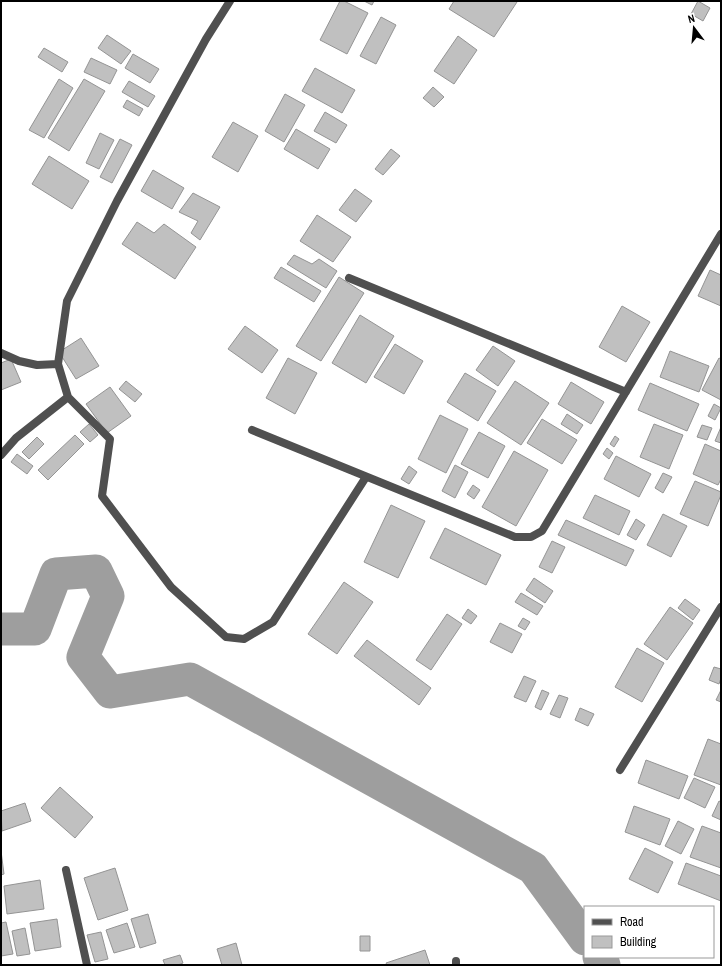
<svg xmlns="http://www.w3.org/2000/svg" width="722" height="966" viewBox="0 0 722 966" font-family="'Archivo Narrow',sans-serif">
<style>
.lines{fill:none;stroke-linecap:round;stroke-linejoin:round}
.river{stroke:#9e9e9e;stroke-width:33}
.building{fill:#c0c0c0;stroke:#949494}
.minor{stroke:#505050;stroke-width:8}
</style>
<rect width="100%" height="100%" fill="#fff"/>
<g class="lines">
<path class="river" d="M1 629H35L56 574 96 571 108 596 83 657 110 692 190 679 533 868 585 939
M599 957 604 965"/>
</g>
<path class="building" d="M340 1H344L368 13 347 54 320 40Z
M364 1H374L372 5Z
M454 1H515L517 2 494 37 449 9Z
M698 1 710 8 703 21 691 14Z
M381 17 396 25 376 64 360 56Z
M107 35 131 51 121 64 98 48Z
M458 36 477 50 454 84 434 71Z
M44 48 68 62 62 72 38 57Z
M133 54 159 69 150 83 125 68Z
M91 58 117 70 110 84 84 72Z
M315 68 355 90 342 113 302 91Z
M59 79 73 88 44 138 29 130Z
M84 79 105 91 69 151 48 138Z
M129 81 155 96 148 107 122 92Z
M433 87 444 97 434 107 423 98Z
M285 94 305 105 284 142 265 131Z
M127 100 143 109 139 116 123 107Z
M325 112 347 125 336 143 314 131Z
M233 122 258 136 238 172 212 157Z
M296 129 330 149 318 169 284 149Z
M100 133 114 140 99 169 86 163Z
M120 139 132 145 112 183 100 177Z
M391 149 400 156 383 175 375 169Z
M49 156 89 181 72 209 32 184Z
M153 170 184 188 172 209 141 191Z
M355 189 372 201 356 222 339 210Z
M193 193 220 207 200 240 191 233 198 221 179 212Z
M317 215 351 237 333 262 300 241Z
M137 222 154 233 164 224 196 247 175 279 122 244Z
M294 255 312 264 319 259 337 271 326 288 287 264Z
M281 267 321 291 314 302 274 278Z
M710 270 721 275V306L698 296Z
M339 277 364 293 321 361 296 346Z
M622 306 650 322 626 362 599 347Z
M360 315 394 336 366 383 332 363Z
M245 326 278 350 262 373 228 349Z
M81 338 99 366 76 379 59 352Z
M395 344 423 361 404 394 374 377Z
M493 346 515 361 498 386 476 370Z
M670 351 709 366 699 392 660 377Z
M288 358 317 373 295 414 266 398Z
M719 358 721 359V400L702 390Z
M11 359 21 382 1 390V363Z
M465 373 496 391 478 421 447 402Z
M126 381 142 394 135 402 119 389Z
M515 381 549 403 521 445 487 423Z
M571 382 604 402 591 424 558 404Z
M650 383 699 404 687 431 638 410Z
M110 387 131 416 107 433 86 404Z
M714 404 721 408 715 420 708 416Z
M567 414 583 425 577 434 561 424Z
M440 415 468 429 446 473 418 459Z
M542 419 577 440 562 464 527 443Z
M89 424 98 435 90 442 80 432Z
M654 424 683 435 669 469 640 457Z
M702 425 712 428 707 440 697 437Z
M721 427V443L715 441Z
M479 432 505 446 488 478 461 464Z
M75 435 84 444 48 480 38 470Z
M615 436 619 439 614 447 610 444Z
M37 437 44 444 29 459 22 452Z
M705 444 721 451V479L718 485 693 474Z
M607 448 613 453 609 459 603 454Z
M514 451 548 470 516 526 482 507Z
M17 454 33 466 27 474 11 462Z
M616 456 651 474 639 497 604 479Z
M455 465 468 472 455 498 442 491Z
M409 466 417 472 409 484 401 479Z
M663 473 672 477 663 493 655 488Z
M695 481 721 492V495L708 526 680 514Z
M473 485 480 490 474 499 467 494Z
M595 495 630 511 619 535 583 518Z
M391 505 425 521 398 578 364 562Z
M663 514 687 526 671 557 647 545Z
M636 519 645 525 636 540 627 535Z
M566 520 634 550 626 566 558 535Z
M445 528 501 555 486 585 430 558Z
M552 541 565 547 552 573 539 567Z
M534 578 553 591 545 603 526 590Z
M344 582 373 602 337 654 308 634Z
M521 593 543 606 537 615 515 602Z
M685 599 700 610 693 620 678 608Z
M670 607 693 623 667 660 644 644Z
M468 609 477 616 471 624 462 618Z
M447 614 462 624 431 670 416 660Z
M523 618 530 622 525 630 518 626Z
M500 623 522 634 512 653 490 642Z
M367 640 431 688 419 705 354 656Z
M637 648 664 663 642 702 615 687Z
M714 667 721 669V678L719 684 709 680Z
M524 676 536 681 526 702 514 697Z
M542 690 549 693 541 710 535 707Z
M721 690V702L716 700Z
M559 695 568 698 560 718 550 714Z
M580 708 594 714 588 726 575 720Z
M708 739 721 744V785L694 775Z
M646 760 688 776 679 799 638 783Z
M694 778 715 787 705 808 684 798Z
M60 787 93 817 75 838 41 808Z
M719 801 721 802V820L712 816Z
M25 803 31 821 2 831 1 811Z
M634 806 670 819 660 845 625 832Z
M678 821 694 829 681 854 665 846Z
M702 826 721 833V868L690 857Z
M645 848 673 862 658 893 629 879Z
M1 851 4 874 1 875Z
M686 863 721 876V901L678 884Z
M115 868 128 910 98 920 84 878Z
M40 880 44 909 7 914 4 886Z
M148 914 156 943 140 948 131 919Z
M57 919 61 947 35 951 30 923Z
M6 922 13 954 1 956V923Z
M127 923 135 947 114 953 106 930Z
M25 928 30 954 17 956 12 931Z
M101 932 108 959 95 962 87 935Z
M360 936H370V951H360Z
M236 943 242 965H222L217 949Z
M425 950 430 965H387L386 963Z
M180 955 183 963 178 965H165L163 960Z"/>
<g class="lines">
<path class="minor" d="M349 278 626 392
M1 353 19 361 37 365 58 364
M68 397 110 439 102 496 171 587 226 637 244 639 273 622 366 477
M252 430 515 537H531L542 531 721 234
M1 455 16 438 68 397 58 364 67 301 117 201 206 39 230 1
M620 770 721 607
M66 870 87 965
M456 961V965"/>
</g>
<rect width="722" height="966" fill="none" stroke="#000000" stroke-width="4"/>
<rect x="584" y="906" width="130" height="52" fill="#ffffff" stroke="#999999"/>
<rect x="592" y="919" width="20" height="6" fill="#505050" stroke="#999999"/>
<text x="620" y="926" font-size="12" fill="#000000">Road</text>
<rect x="592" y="936" width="20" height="12" fill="#c0c0c0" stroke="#999999"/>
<text x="620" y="946" font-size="12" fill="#000000">Building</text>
<g transform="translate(694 28) rotate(344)" stroke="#ffffff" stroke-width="3" paint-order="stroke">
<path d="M0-3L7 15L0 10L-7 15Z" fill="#000000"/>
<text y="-6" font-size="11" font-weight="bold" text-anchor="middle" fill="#000000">N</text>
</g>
</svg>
